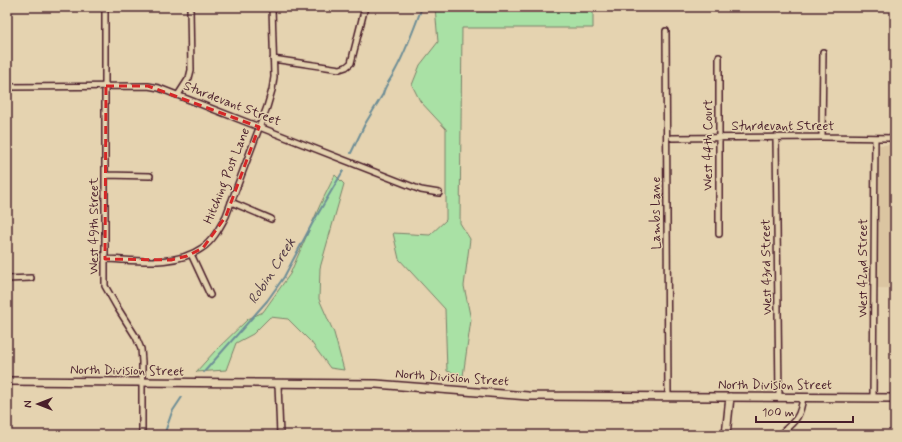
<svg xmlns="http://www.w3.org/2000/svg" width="902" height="442" viewBox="0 0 902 442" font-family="Mynerve,sans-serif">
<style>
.built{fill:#dbc5a1}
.green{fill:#a9e1a5;stroke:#7a8068}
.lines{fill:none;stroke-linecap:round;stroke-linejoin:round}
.stream{stroke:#6e8e96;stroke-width:2}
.street-casing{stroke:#4a1f2b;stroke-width:8}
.secondary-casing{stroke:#4a1f2b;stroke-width:10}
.street{stroke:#e5d3b0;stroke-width:5}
.secondary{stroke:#e5d3b0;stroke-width:7}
.marked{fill:none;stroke:#d62828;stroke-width:3;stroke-dasharray:8 5;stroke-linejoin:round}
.labels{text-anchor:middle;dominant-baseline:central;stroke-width:3;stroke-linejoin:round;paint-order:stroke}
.street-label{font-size:13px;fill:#4a1f2b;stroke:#e5d3b0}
.water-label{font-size:14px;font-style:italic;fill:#533b46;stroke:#e5d3b0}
</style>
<rect width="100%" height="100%" fill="#e5d3b0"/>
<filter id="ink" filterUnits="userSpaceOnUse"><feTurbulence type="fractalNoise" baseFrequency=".025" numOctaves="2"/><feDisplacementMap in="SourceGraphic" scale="8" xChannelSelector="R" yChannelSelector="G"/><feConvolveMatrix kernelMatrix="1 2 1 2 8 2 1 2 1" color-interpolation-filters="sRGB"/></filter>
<g filter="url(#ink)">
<path class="built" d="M879 145H895V288H877Z"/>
<path class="green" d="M435 7H593V28H462L460 223 470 239 464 286 471 320 463 376 447 371 445 309 399 259 393 233 430 235 446 220V129L420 101 412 85 420 65 438 42Z
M335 175 344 184 320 268 319 299 334 333 344 370 330 368 311 342 288 319 270 317 253 334 236 343 226 370 196 372 215 351 248 319 263 312 290 274 320 205Z"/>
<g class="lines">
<path class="stream" d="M351 153 365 124 383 94C385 85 391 79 395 71 406 51 414 29 422 7
M204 372 267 301 284 277 312 224 343 171
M164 435 172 412 182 397"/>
<defs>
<path id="street" d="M105 7V286L117 307 136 337 141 349 142 362V435
M666 31 668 396
M719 57V234
M273 59 340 69 346 67 351 63 365 7
M7 87 148 86 159 88 421 190 439 193
M178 95 189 78 191 70 190 7
M776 137 779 397
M822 137 823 52
M672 138 822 137 895 138
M7 174H8
M106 175 150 176
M231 202 271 219
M191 254 210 295
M105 259C136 260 175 267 202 248 213 241 220 227 226 216L267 107 272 90 274 77 272 7
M7 279 31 278
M278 384 280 435
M873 398 875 138
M779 435C795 421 800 419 803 397"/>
<path id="secondary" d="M7 381 376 384 528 396 895 398
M726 435 730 397"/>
</defs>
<use href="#street" class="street-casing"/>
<use href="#secondary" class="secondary-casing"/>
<use href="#street" class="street"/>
<use href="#secondary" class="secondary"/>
</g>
</g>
<path class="marked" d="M106 86H148L259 127 226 216 203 248 187 256 171 260 105 259Z"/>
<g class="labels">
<g class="street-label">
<text transform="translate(232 104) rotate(21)">Sturdevant Street</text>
<text x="783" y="126">Sturdevant Street</text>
<text transform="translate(708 145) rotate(-90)">West 44th Court</text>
<text transform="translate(227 176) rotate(-68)">Hitching Post Lane</text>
<text transform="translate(656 213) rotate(-90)">Lambs Lane</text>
<text transform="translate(94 226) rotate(-90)">West 49th Street</text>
<text transform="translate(767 267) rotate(-91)">West 43rd Street</text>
<text transform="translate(863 268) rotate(-90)">West 42nd Street</text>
<text transform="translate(127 371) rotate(1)">North Division Street</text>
<text transform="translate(452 378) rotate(4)">North Division Street</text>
<text x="775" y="385">North Division Street</text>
</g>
<g class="water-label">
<text transform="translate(272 271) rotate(-57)">Robin Creek</text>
</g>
</g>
<rect width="902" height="442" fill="none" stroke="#e5d3b0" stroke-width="24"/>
<rect x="12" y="12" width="878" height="418" fill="none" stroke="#4a1f2b" stroke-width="1.5" filter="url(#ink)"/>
<g transform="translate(38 404) rotate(270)" stroke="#e5d3b0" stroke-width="3" paint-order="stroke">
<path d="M0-3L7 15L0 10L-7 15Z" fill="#4a1f2b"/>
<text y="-6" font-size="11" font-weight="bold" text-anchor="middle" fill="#4a1f2b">N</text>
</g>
<path d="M756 416v6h97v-6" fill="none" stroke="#4a1f2b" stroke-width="2"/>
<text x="762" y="416" font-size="12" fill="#4a1f2b" stroke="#e5d3b0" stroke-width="3" paint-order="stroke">100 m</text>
</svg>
